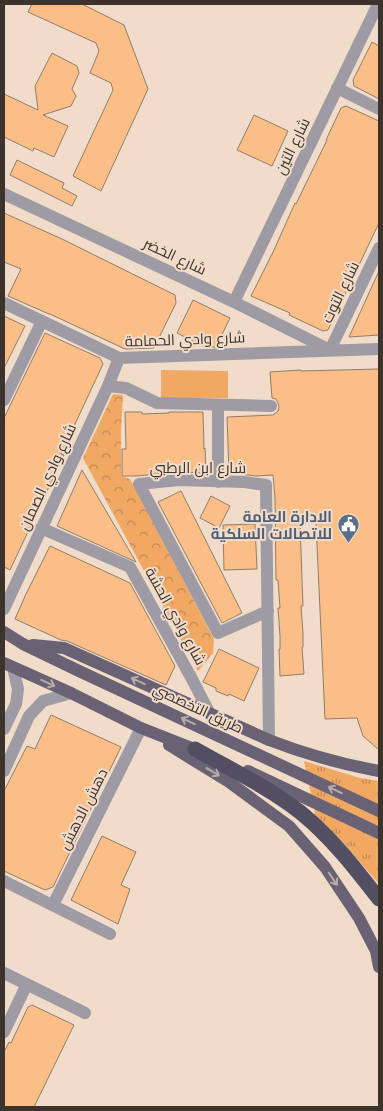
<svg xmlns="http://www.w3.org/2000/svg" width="383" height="1111" viewBox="0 0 383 1111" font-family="Helvetica,Cairo,sans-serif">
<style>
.grass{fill:url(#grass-tufts)}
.park{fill:url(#park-crowns)}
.pitch{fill:#f0a863}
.building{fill:#fbbe86;stroke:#917d6c}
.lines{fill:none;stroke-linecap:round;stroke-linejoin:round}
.minor{stroke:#9e9ba5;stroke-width:12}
.major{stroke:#686274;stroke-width:12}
.highway{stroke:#544e63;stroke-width:15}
.oneway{stroke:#baaba7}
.labels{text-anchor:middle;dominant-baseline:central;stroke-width:4;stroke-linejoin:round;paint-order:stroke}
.street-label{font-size:15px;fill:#3c332c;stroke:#f1dbc9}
.service-label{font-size:15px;font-weight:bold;fill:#4e5e75;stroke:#f1dbc9;text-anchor:end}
</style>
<defs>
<pattern id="grass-tufts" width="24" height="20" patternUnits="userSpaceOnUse" patternTransform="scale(1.25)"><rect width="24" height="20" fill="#f0a863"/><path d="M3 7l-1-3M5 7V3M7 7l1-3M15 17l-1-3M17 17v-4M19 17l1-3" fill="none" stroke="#c48952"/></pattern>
<pattern id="park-crowns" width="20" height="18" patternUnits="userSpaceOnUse" patternTransform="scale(1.25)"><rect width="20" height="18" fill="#f0a863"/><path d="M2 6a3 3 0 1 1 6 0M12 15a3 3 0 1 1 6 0" fill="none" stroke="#c48952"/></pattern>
</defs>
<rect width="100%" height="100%" fill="#f1dbc9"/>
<path class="grass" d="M304 761 360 778 379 781V884L346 846 316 818Z"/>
<path class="park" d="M113 394 123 395 121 433V476L130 479 214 639 213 653 198 671 83 458Z"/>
<path class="pitch" d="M161 370 228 371V398H161Z"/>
<path class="building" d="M32 4H82L124 25 148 89 101 191 73 176 113 90 111 83 90 73 99 51 96 43 28 12Z
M372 42 379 46V99L354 86 353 80Z
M52 53 77 66 79 73 72 89 76 96 71 106 43 115 68 126 54 157 34 148 33 151 4 137V94L38 110 35 86Z
M346 106 379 121V223L328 330 323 331 289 315 290 313 251 296 274 250 295 203 296 204 327 140H326L341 108Z
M254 115 288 131 272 166 237 150Z
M17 160 64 183 62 188 77 196 72 206 10 175Z
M4 213 62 239 175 295 176 303 154 348 125 349 50 314H49L8 296 21 269 4 262Z
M379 271V335L349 337Z
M193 300 230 318 216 347H205L177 333Z
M4 316 25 326 4 368Z
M45 333 100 358 103 364 61 454 64 455 10 570 4 567V418Z
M379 369V750L363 736 357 718 325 719 316 523 300 524 303 606H301L303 633V647H302L304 674 280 676 279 649H280V636L278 608H280L278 580H276L275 498 273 475 257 476 229 473 227 417 273 415 278 411 279 407 278 403 276 399 272 398 270 372 301 370V371Z
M125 412H142V414L169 413V412H203L204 449 205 448 206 473 178 472 137 476H122V449H126Z
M82 470 136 562 57 526Z
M181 491 242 613 222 623 158 502Z
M211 496 230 506 219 528 200 518Z
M255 524 257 569 224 570 223 525Z
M50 546 130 583 175 666 166 685 67 641 61 640 15 619 26 594Z
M219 649 259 668 244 701 229 694 228 696 216 691V688L203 682Z
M51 715 121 747 53 887 45 890 4 871V791L27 746 35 749Z
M102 836 136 852 121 885 130 889 118 924 71 900Z
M32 1005 74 1025 34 1107H4V1052L9 1042 11 1043 28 1007Z"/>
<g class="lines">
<path class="minor" d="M337 88 379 109
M4 194 234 302 330 350 379 248
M234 302 378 4
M4 303 119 358 379 349
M108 386 126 388 157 403 271 406
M4 400 42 321
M218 405V482
M41 528 130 567 192 679 210 714
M4 609 108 386 119 358
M268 611 218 633 139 484 179 480 244 482 266 485 269 740
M4 729 16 704 18 689 13 668
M4 771 29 716 43 701 71 693
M4 881 110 934
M53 905 141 728
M4 973 85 1013
M4 1032 27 984"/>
<path class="major" d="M4 632 23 644 79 671 379 811
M33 645 64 648 269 740C305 754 341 764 379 771
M4 663 71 693 141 728 202 752
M169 745 229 782 289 826 325 867 359 918 376 951 379 967
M248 771 379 833"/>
<path class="highway" d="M195 749C230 769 268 787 300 812 331 837 355 868 379 899"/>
</g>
<defs><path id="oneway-shaft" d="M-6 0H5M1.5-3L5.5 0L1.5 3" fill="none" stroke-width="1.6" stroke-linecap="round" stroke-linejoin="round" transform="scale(1.25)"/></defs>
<g class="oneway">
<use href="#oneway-shaft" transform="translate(138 681) rotate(-155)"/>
<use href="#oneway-shaft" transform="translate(48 683) rotate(24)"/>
<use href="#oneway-shaft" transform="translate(188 721) rotate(-155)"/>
<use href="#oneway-shaft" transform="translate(213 772) rotate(31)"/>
<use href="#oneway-shaft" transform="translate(335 790) rotate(-155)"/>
<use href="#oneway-shaft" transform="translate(333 879) rotate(56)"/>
</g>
<defs>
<symbol id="civic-pin" viewBox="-11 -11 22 30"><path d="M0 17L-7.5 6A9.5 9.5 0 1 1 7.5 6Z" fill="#5c6f8a" stroke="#f1dbc9"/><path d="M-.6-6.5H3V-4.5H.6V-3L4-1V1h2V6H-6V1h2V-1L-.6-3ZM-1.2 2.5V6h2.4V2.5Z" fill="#fff"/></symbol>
</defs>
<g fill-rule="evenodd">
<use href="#civic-pin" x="336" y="512" width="25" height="34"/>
</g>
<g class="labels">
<g class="street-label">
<text transform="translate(292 146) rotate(-64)">شارع التين</text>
<text transform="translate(175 256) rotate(25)">شارع الخضر</text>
<text transform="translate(340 292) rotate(-64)">شارع التوت</text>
<text transform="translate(185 339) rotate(-2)">شارع وادي الحمامة</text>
<text x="198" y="467">شارع ابن الرطبي</text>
<text transform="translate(47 477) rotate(-65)">شارع وادي الصمان</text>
<text transform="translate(176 616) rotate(61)">شارع وادي الحشة</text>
<text transform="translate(198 708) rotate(25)">طريق التخصصي</text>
<text transform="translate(83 809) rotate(-63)">دهش الدهش</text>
</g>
<g class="service-label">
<text x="332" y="516">الادارة العامة<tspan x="332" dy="17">للاتصالات السلكية</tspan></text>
</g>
</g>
<rect width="383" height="1111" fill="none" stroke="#3c332c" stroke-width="10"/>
</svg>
